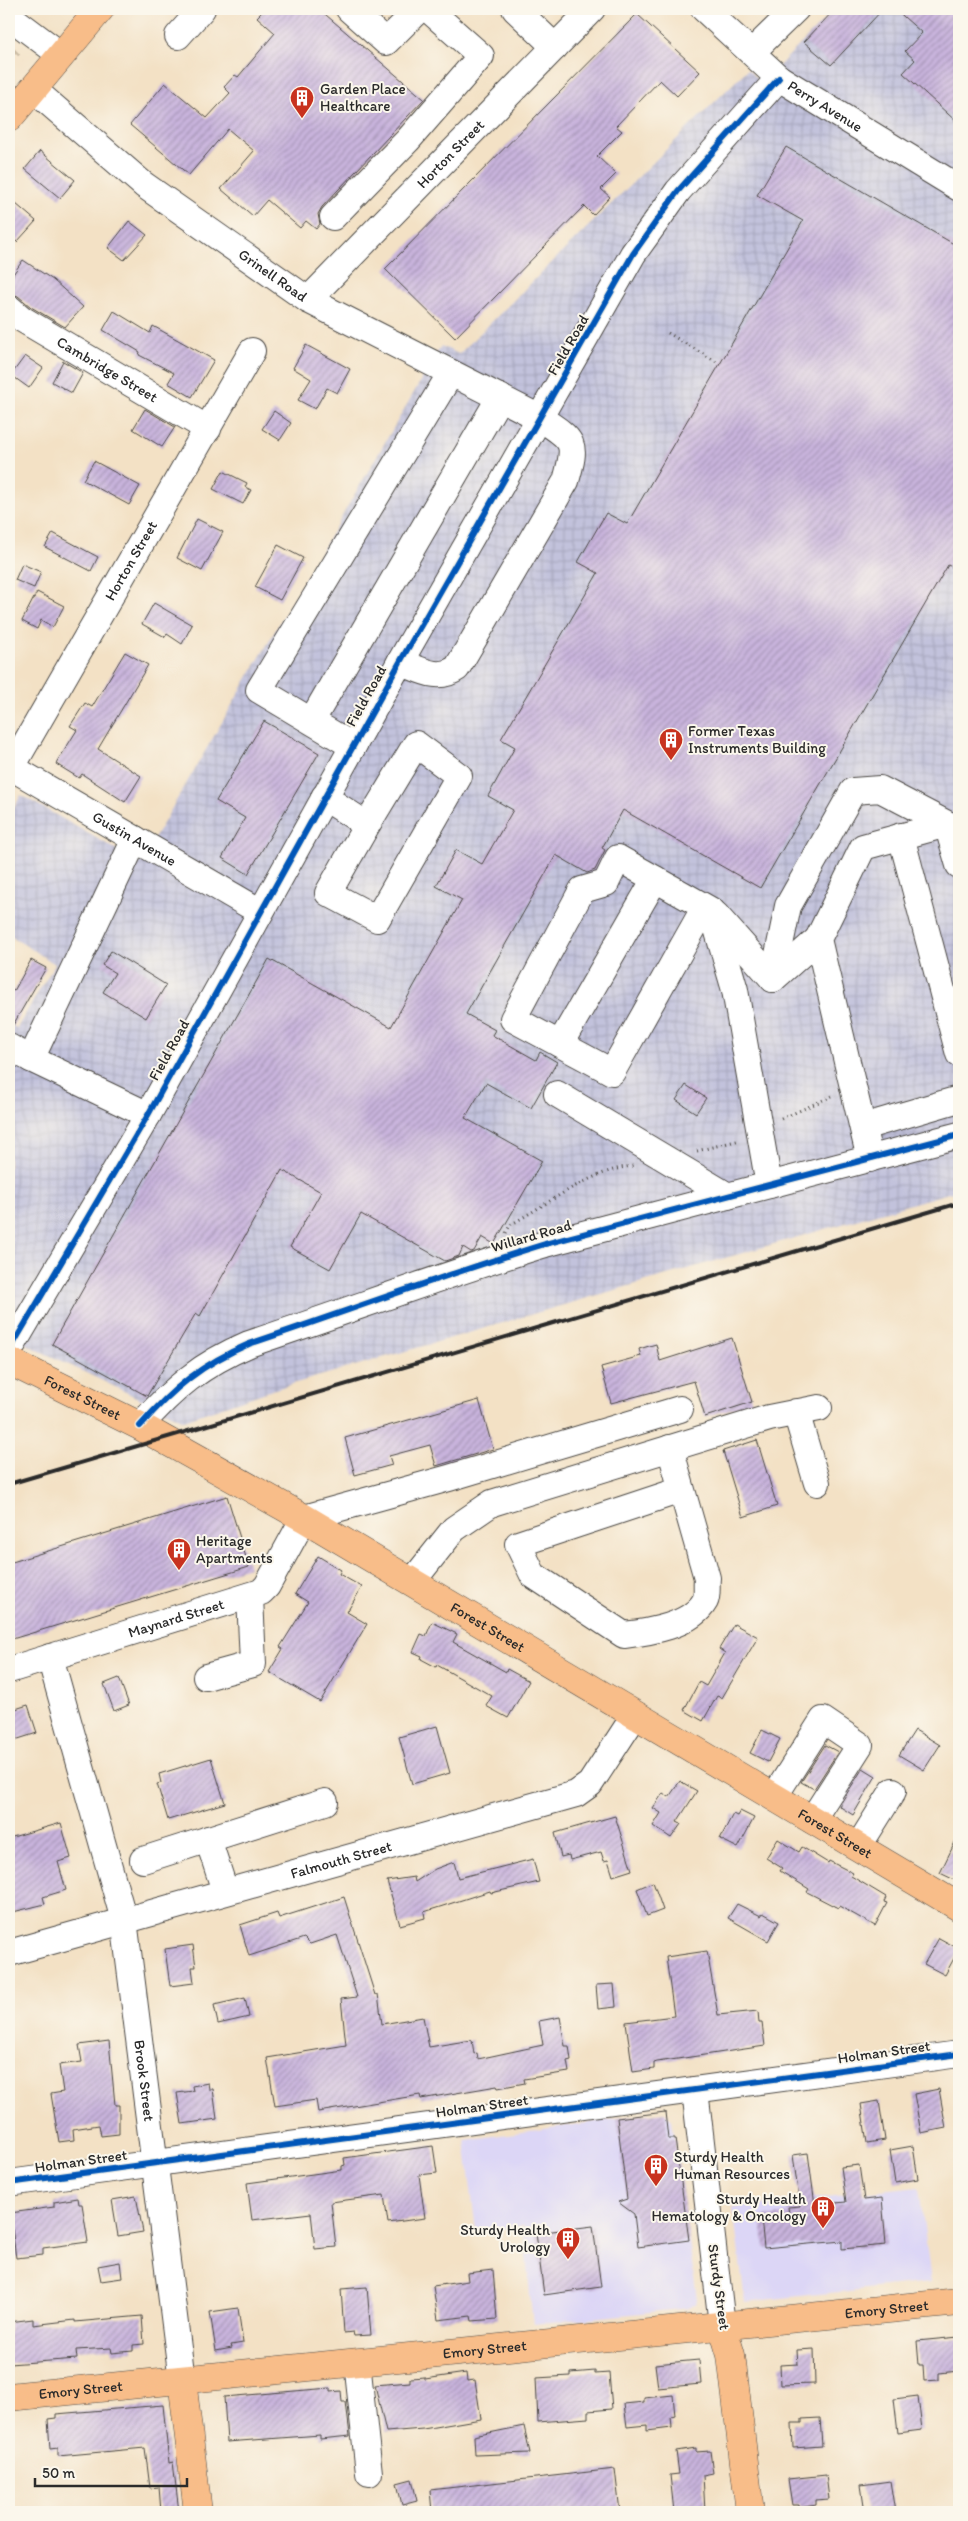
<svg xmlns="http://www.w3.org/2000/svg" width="968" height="2521" viewBox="0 0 968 2521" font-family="Itim,sans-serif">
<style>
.built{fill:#dcd6f6}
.industrial{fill:url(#industrial-grid)}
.building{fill:url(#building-hatch)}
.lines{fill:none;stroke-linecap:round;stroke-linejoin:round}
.minor-tunnel{stroke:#cbbda6;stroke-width:26;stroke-dasharray:26 13;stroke-linecap:butt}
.minor-casing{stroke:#494642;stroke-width:28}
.major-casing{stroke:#494642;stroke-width:29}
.highway-casing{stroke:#494642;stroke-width:29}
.path{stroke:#494642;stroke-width:3;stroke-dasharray:1 4;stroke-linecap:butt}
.minor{stroke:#fff;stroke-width:26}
.major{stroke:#f8bd89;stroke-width:28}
.highway{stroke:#f8bd89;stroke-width:28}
.rail{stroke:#2b2b2b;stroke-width:4}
.cycleway-casing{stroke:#fbf7ec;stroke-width:9}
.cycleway{stroke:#0057b8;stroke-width:6}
.labels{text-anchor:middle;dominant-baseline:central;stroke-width:4;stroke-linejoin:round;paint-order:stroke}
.poi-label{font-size:15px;fill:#2b2b2b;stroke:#fbf7ec;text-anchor:start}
.street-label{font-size:15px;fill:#2b2b2b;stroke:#fbf7ec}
</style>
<defs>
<pattern id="industrial-grid" width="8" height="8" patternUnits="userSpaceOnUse" patternTransform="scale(1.25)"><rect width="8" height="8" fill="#c2c2dc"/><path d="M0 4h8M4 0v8" fill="none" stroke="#a7a7bd"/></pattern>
<pattern id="building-hatch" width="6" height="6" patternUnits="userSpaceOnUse" patternTransform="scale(1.25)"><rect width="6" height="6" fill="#c9b4dd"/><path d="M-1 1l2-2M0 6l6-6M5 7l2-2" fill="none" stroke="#a393b3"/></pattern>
</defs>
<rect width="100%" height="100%" fill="#fbf7ec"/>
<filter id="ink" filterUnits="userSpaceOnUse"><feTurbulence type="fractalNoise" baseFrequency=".02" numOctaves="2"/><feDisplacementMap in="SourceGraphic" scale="10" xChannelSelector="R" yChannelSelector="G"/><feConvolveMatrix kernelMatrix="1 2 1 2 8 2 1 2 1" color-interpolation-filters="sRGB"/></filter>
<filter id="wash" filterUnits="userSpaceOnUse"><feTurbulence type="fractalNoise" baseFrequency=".0096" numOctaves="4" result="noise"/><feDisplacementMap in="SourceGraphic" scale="20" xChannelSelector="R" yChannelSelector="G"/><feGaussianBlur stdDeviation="1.12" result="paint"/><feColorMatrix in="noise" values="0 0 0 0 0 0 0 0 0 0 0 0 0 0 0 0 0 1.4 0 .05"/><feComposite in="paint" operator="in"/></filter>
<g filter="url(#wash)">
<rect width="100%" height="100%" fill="#f3e1c5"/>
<path class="built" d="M665 2112 672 2120 697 2299 696 2304 689 2308 533 2324 523 2226 476 2231 465 2140Z
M919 2187 931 2282 745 2302 733 2207Z"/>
<path class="industrial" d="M835 9H959V1190L272 1390 184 1420 9 1336V1024L17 1028 55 964 9 935V817L21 795 140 863 441 346 459 354 748 69 762 83Z"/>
<g id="blocks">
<path class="building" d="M265 9H319L424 99 322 207 318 214 320 224 316 229 306 221 300 228 267 200 253 216 221 189 254 151 228 129 189 175 130 125 165 83 207 118 230 93 224 87 235 75 238 77 275 33 257 17Z
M835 9H883L831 65 804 42Z
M895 9H959V124L903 73 915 60 905 51 922 33Z
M637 14 700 72 677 96 660 80 616 126 622 131 597 156 616 174 601 189 610 197 593 215 584 206 455 338 385 269Z
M786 147 959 247V571L948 565 760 888 623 810 602 848 605 850 595 870 587 873 556 855 466 1014 495 1030 492 1035 536 1060 540 1052 557 1062 531 1108 486 1083 465 1118 542 1161 494 1244 482 1237 474 1251 471 1252 463 1247 459 1256 445 1261 361 1214 330 1269 290 1247 321 1192 282 1170 200 1316 196 1313 147 1396 52 1344 269 959 391 1027 462 900 436 886 456 850 482 864 513 810 488 796 515 747 501 739 598 573 578 562 606 513 627 524 803 221 757 195Z
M40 151 75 180 60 198 25 169Z
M9 198 36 221 17 242 9 235Z
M129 221 147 235 124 260 108 248Z
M23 260 53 280 83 307 65 327 31 307 18 296 9 293V280Z
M114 311 150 333 153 326 214 360 192 397 168 383 174 373 139 355 140 352 103 330Z
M306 345 350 369 337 393 327 388 315 409 298 400 311 379 293 368Z
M25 356 43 368 29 388 11 375Z
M63 361 83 373 72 393 52 382Z
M145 409 175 427 162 447 133 429Z
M274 411 291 423 280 440 262 429Z
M94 461 140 486 129 505 83 480Z
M223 471 247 483 245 487 251 490 243 504 213 489Z
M197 519 223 532 202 571 177 558Z
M53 533 98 557 91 571 45 547Z
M278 545 303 558 280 600 255 587Z
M22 564 41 572 34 588 15 580Z
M37 592 64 606 53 627 41 620 37 629 22 621Z
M154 603 192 625 182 644 167 634 165 637 142 624Z
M125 652 148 665 98 749 141 776 125 802 82 774 79 778 56 764 77 730 70 726 85 703 92 707Z
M264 721 319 753 248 874 222 858 245 818 216 801Z
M111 951 166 985 146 1018 103 992 115 973 102 965Z
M31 960 46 968 9 1032V988L14 991Z
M686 1085 706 1098 696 1113 676 1100Z
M732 1338 752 1402 705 1417 694 1381 611 1403 601 1367 641 1356 639 1349 656 1344 660 1361Z
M479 1400 493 1449 436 1466 430 1445 389 1456 392 1465 355 1475 345 1438Z
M757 1440 777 1506 743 1517 723 1451Z
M227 1496 249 1567 9 1640V1563Z
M318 1556 341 1570 339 1574 362 1587 347 1612 367 1624 320 1702 269 1672 283 1649 280 1647 308 1602 295 1594Z
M432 1622 457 1634 453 1642 506 1672 507 1669 529 1681 508 1718 486 1706 492 1696 437 1665 436 1667 421 1659 422 1656 413 1652 421 1634 426 1636Z
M734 1624 758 1637 722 1698 717 1696 703 1721 684 1710 699 1682 706 1686 725 1653 719 1649Z
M119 1678 129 1705 114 1711 104 1684Z
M28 1705 37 1733 15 1740 9 1719V1711Z
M437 1726 450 1773 412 1784 399 1737Z
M762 1730 780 1739 768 1762 750 1753Z
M915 1730 940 1745 924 1770 899 1755Z
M825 1745 838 1752 814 1789 801 1782Z
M211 1758 225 1803 168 1820 157 1784 161 1783 159 1774Z
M863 1768 876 1776 853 1815 839 1806Z
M680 1781 697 1791 677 1822 681 1824 671 1838 653 1826 661 1813 653 1808 663 1793 669 1797Z
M740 1811 754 1818 738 1848 720 1839 733 1814 737 1816Z
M615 1816 632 1870 613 1876 608 1860 604 1861 601 1852 570 1860 569 1855 561 1857 555 1833Z
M61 1823 71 1858 58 1862 66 1890 43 1897 45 1904 9 1913V1838Z
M959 1834V1882L940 1873Z
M778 1839 799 1852 802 1847 828 1863 829 1861 853 1873 851 1876 886 1897 884 1902 887 1903 875 1926 839 1906 838 1908 807 1892 809 1889 780 1871 782 1868 766 1858Z
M533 1859 539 1882 491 1893 490 1891 424 1912 425 1918 400 1925 387 1881 414 1877 415 1882 435 1869 454 1862 458 1878Z
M653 1882 663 1910 647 1916 637 1889Z
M344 1897 375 1995 378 1994 382 2024 423 2017 429 2047 472 2040 474 2054 477 2053 478 2059 543 2045 539 2021 560 2017 565 2046H569L571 2060 567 2061 569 2072 524 2079 525 2083 498 2088 497 2086 421 2099 420 2095 318 2112 316 2100 275 2106 267 2058 346 2045 341 1999 357 1997 337 1935 310 1944 304 1938 249 1956 240 1925 277 1913 279 1918Z
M737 1904 761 1916 763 1913 779 1922 768 1941 728 1918Z
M939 1938 959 1949 945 1975 924 1964Z
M193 1945 196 1967H192L194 1983 170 1986 165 1949Z
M707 1951 718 2015 758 2011 759 2023H762L765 2046 657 2062 654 2063V2069L633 2072 626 2022 674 2016 666 1957Z
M614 1984 616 2007 598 2009 596 1985Z
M245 1998 249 2017 218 2024 214 2005Z
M109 2041 115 2105H119V2134L101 2136 99 2125 73 2129 74 2140 59 2142 51 2094 63 2092 59 2065 82 2062 79 2045Z
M208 2083 209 2089H213L217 2119 182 2124 177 2093 193 2091 192 2086Z
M939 2089 946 2128 921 2133 914 2094Z
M879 2101 885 2140 867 2143 861 2104Z
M665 2112 668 2139H675L689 2240 638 2247 634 2214 618 2202 627 2199 617 2118Z
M433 2146 437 2173 419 2175 425 2218 388 2223 384 2195 331 2202 336 2247 315 2249 311 2213 252 2220 247 2183 342 2170V2166L345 2165 344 2158Z
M913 2146 918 2179 895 2183 890 2150Z
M808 2153 815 2205 846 2202 841 2167 859 2165 864 2200 882 2198 886 2245 842 2249V2241L764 2248 761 2217 789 2214 788 2207 800 2206 793 2155Z
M136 2196 143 2232 118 2236 112 2200Z
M78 2198 79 2204H82L88 2242 43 2248V2255L16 2258 10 2213 54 2207V2202Z
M593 2226 601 2287 544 2295 536 2233Z
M120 2262 122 2278 101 2281 98 2266Z
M493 2270 497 2319 472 2321 471 2316 438 2320 433 2286 468 2281 467 2273Z
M367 2287 371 2335 354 2336 353 2332 344 2333 341 2289Z
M238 2308 243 2343 231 2345 232 2348 216 2351 210 2312Z
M142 2316 144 2344 133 2345V2351L112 2353 111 2348 76 2350 77 2359 9 2364V2322L33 2319V2325L75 2320V2322Z
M959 2337V2371L939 2373V2380L924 2381 923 2365H919L917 2341Z
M814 2349 815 2384 781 2385 780 2365 798 2364 797 2350Z
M699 2360 701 2384 658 2388 655 2364Z
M595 2371V2374L609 2373 612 2409 588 2411V2418L538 2422 536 2378 571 2376V2373Z
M466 2373 467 2381 475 2380 481 2419 423 2429 386 2432 375 2385 410 2382V2378L425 2377V2379Z
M330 2388V2392L341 2391 342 2402H346L350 2436 320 2439V2435L227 2442 224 2397Z
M673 2395 675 2416 671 2417 672 2428 647 2431V2425L627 2427 624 2404 644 2402V2398Z
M918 2396 922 2430 898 2433 894 2399Z
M163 2405 169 2463 173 2462 179 2512H161L159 2487 150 2488 145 2448 58 2456V2448L50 2449 48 2419 56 2418V2414Z
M820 2418 822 2446 793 2448 792 2423H802V2419Z
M524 2426 530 2453 475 2455 474 2436Z
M696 2448V2452L710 2451 713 2473 703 2475 705 2512H674L670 2475 679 2474 676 2451Z
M615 2469 620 2512H432L430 2490Z
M826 2475 829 2499 816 2500V2505L799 2508V2505H792L788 2479Z
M412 2479 417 2501 402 2505 397 2483Z
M890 2481 895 2512H865L861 2485Z"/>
</g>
</g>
<g filter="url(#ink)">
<use href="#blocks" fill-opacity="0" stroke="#494642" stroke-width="1"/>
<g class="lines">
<path class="minor-tunnel" d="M9 47 11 45"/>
<defs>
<g id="minor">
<path d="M349 9 386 42 419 9"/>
<path d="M515 9 555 47"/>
<path id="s1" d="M704 9 779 78 959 188"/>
<path d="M9 16 61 55"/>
<path d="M178 36 202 9"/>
<path d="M752 52 796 9"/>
<path id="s2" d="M33 89 144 185 308 300 540 418C575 441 577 442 566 481L457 668C437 682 420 669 400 662"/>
<path d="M333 217 408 140 481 56 428 9"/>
<path id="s3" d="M308 300 592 9"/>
<path id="s4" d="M9 308 22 319 208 429"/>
<path d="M312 720 500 397"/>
<path d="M353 746 259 690 451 373"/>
<path id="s5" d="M9 766 259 911"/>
<path id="s6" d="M9 772 252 351"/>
<path d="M324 797 367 825 416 744 459 776 377 919 328 893 367 825"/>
<path d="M901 836 959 1054"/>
<path d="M705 907 612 1072 513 1019 582 890 606 883 618 858 705 907 712 911 735 990 769 1185"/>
<path d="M716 915 773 979 818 939"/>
<path d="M773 979 788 906 853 791 880 789 947 824"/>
<path d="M560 1044 655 879"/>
<path d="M9 1047 31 1059 135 839"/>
<path d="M31 1059 148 1115"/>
<path d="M557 1094 728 1196"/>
<path d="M863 1127 959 1099"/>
<path d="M870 1159 818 939 863 847 947 824 959 865"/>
<path d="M9 1351 148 1115 400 662 633 254 678 191 779 78"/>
<path d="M796 1412 817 1483"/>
<path d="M140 1426C173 1388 202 1364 249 1344 348 1311 446 1274 545 1244L959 1135"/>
<path d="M670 1448 707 1578C706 1585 708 1595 705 1601 691 1626 649 1632 624 1635L533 1575 518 1544 681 1490"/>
<path d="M412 1582 454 1529 492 1503 769 1418 819 1408"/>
<path id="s7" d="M50 1657 124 1920 182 2380"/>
<path id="s8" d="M9 1670 261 1592 267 1586 304 1518 449 1478 680 1409"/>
<path d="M206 1677 253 1664 250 1596"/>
<path d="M774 1797 823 1720 860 1745 812 1820"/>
<path d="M208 1839 225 1891"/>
<path d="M858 1847 893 1791"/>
<path d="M143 1860 325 1802"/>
<path id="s9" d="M9 1953 576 1794 590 1784 635 1715"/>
<path d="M695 2090 722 2325"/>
<path d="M9 2183 959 2054"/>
<path d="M357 2362 369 2473"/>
</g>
<g id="major">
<path id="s10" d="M9 1361 140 1426 304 1518 959 1907"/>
<path d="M722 2325 731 2355 750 2512"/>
<path d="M182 2380 198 2512"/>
<path id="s11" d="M9 2397 959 2302"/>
</g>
<path id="highway" d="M9 118 100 9"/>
</defs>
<use href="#minor" class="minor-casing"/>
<use href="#major" class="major-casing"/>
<use href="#highway" class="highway-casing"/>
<path class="path" d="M668 333 720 364
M781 1119 832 1096
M697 1151 740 1140
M506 1233 510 1225C546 1205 591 1170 633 1166"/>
<use href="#minor" class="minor"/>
<use href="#major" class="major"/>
<use href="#highway" class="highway"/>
<path class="rail" d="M9 1484 959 1203"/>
<defs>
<path id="cycleway" d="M9 1351 148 1115 400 662 633 254 678 191 779 78
M140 1426C173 1388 202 1364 249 1344 348 1311 446 1274 545 1244L959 1135
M9 2183 959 2054"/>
</defs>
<use href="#cycleway" class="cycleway-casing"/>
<use href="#cycleway" class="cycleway"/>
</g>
</g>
<defs>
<symbol id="building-pin" viewBox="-11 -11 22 30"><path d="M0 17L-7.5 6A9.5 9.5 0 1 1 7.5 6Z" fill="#c8321e" stroke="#fbf7ec"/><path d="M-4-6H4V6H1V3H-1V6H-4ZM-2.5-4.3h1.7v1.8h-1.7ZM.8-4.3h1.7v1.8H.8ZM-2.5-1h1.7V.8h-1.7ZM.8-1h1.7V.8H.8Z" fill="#fff"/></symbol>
</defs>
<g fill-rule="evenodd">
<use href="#building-pin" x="288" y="84" width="28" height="38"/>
<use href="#building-pin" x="657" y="726" width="28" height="38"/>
<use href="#building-pin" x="165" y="1536" width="28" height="38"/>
<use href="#building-pin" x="642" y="2152" width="28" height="38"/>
<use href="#building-pin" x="809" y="2194" width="28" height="38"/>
<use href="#building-pin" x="554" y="2225" width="28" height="38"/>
</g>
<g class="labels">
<g class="poi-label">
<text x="320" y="89">Garden Place<tspan x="320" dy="17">Healthcare</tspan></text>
<text x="688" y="731">Former Texas<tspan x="688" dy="17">Instruments Building</tspan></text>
<text x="196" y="1541">Heritage<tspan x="196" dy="17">Apartments</tspan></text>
<text x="674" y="2157">Sturdy Health<tspan x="674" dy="17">Human Resources</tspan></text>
<text x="806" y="2199" text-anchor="end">Sturdy Health<tspan x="806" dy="17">Hematology &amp; Oncology</tspan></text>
<text x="550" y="2230" text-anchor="end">Sturdy Health<tspan x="550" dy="17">Urology</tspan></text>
</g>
<g class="street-label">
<text stroke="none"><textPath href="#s1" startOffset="156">Perry Avenue</textPath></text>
<text stroke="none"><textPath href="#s3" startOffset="204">Horton Street</textPath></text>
<text stroke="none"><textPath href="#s2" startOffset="304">Grinell Road</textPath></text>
<text transform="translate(568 345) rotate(-60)">Field Road</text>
<text stroke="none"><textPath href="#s4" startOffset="116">Cambridge Street</textPath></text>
<text stroke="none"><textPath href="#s6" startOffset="244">Horton Street</textPath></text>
<text transform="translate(366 696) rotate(-61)">Field Road</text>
<text stroke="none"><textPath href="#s5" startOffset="145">Gustin Avenue</textPath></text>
<text transform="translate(169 1050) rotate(-61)">Field Road</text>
<text transform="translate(531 1236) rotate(-16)">Willard Road</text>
<text stroke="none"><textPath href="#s10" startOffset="82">Forest Street</textPath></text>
<text stroke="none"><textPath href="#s8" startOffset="175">Maynard Street</textPath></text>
<text stroke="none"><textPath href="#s10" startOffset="548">Forest Street</textPath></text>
<text stroke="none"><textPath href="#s10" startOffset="952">Forest Street</textPath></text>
<text stroke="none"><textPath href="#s9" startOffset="345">Falmouth Street</textPath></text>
<text transform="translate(884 2052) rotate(-8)">Holman Street</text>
<text stroke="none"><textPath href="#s7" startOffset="435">Brook Street</textPath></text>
<text transform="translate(482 2106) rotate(-8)">Holman Street</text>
<text transform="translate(81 2161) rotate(-8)">Holman Street</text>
<text transform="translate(719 2287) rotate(82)">Sturdy Street</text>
<text stroke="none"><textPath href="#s11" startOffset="882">Emory Street</textPath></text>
<text stroke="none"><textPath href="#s11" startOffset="478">Emory Street</textPath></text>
<text stroke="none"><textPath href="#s11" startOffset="72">Emory Street</textPath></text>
</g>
</g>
<rect width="968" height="2521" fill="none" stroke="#fbf7ec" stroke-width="30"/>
<path d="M35 2478v8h152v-8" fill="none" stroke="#2b2b2b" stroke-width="2.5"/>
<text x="42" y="2478" font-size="15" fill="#2b2b2b" stroke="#fbf7ec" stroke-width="4" paint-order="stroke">50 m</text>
</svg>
